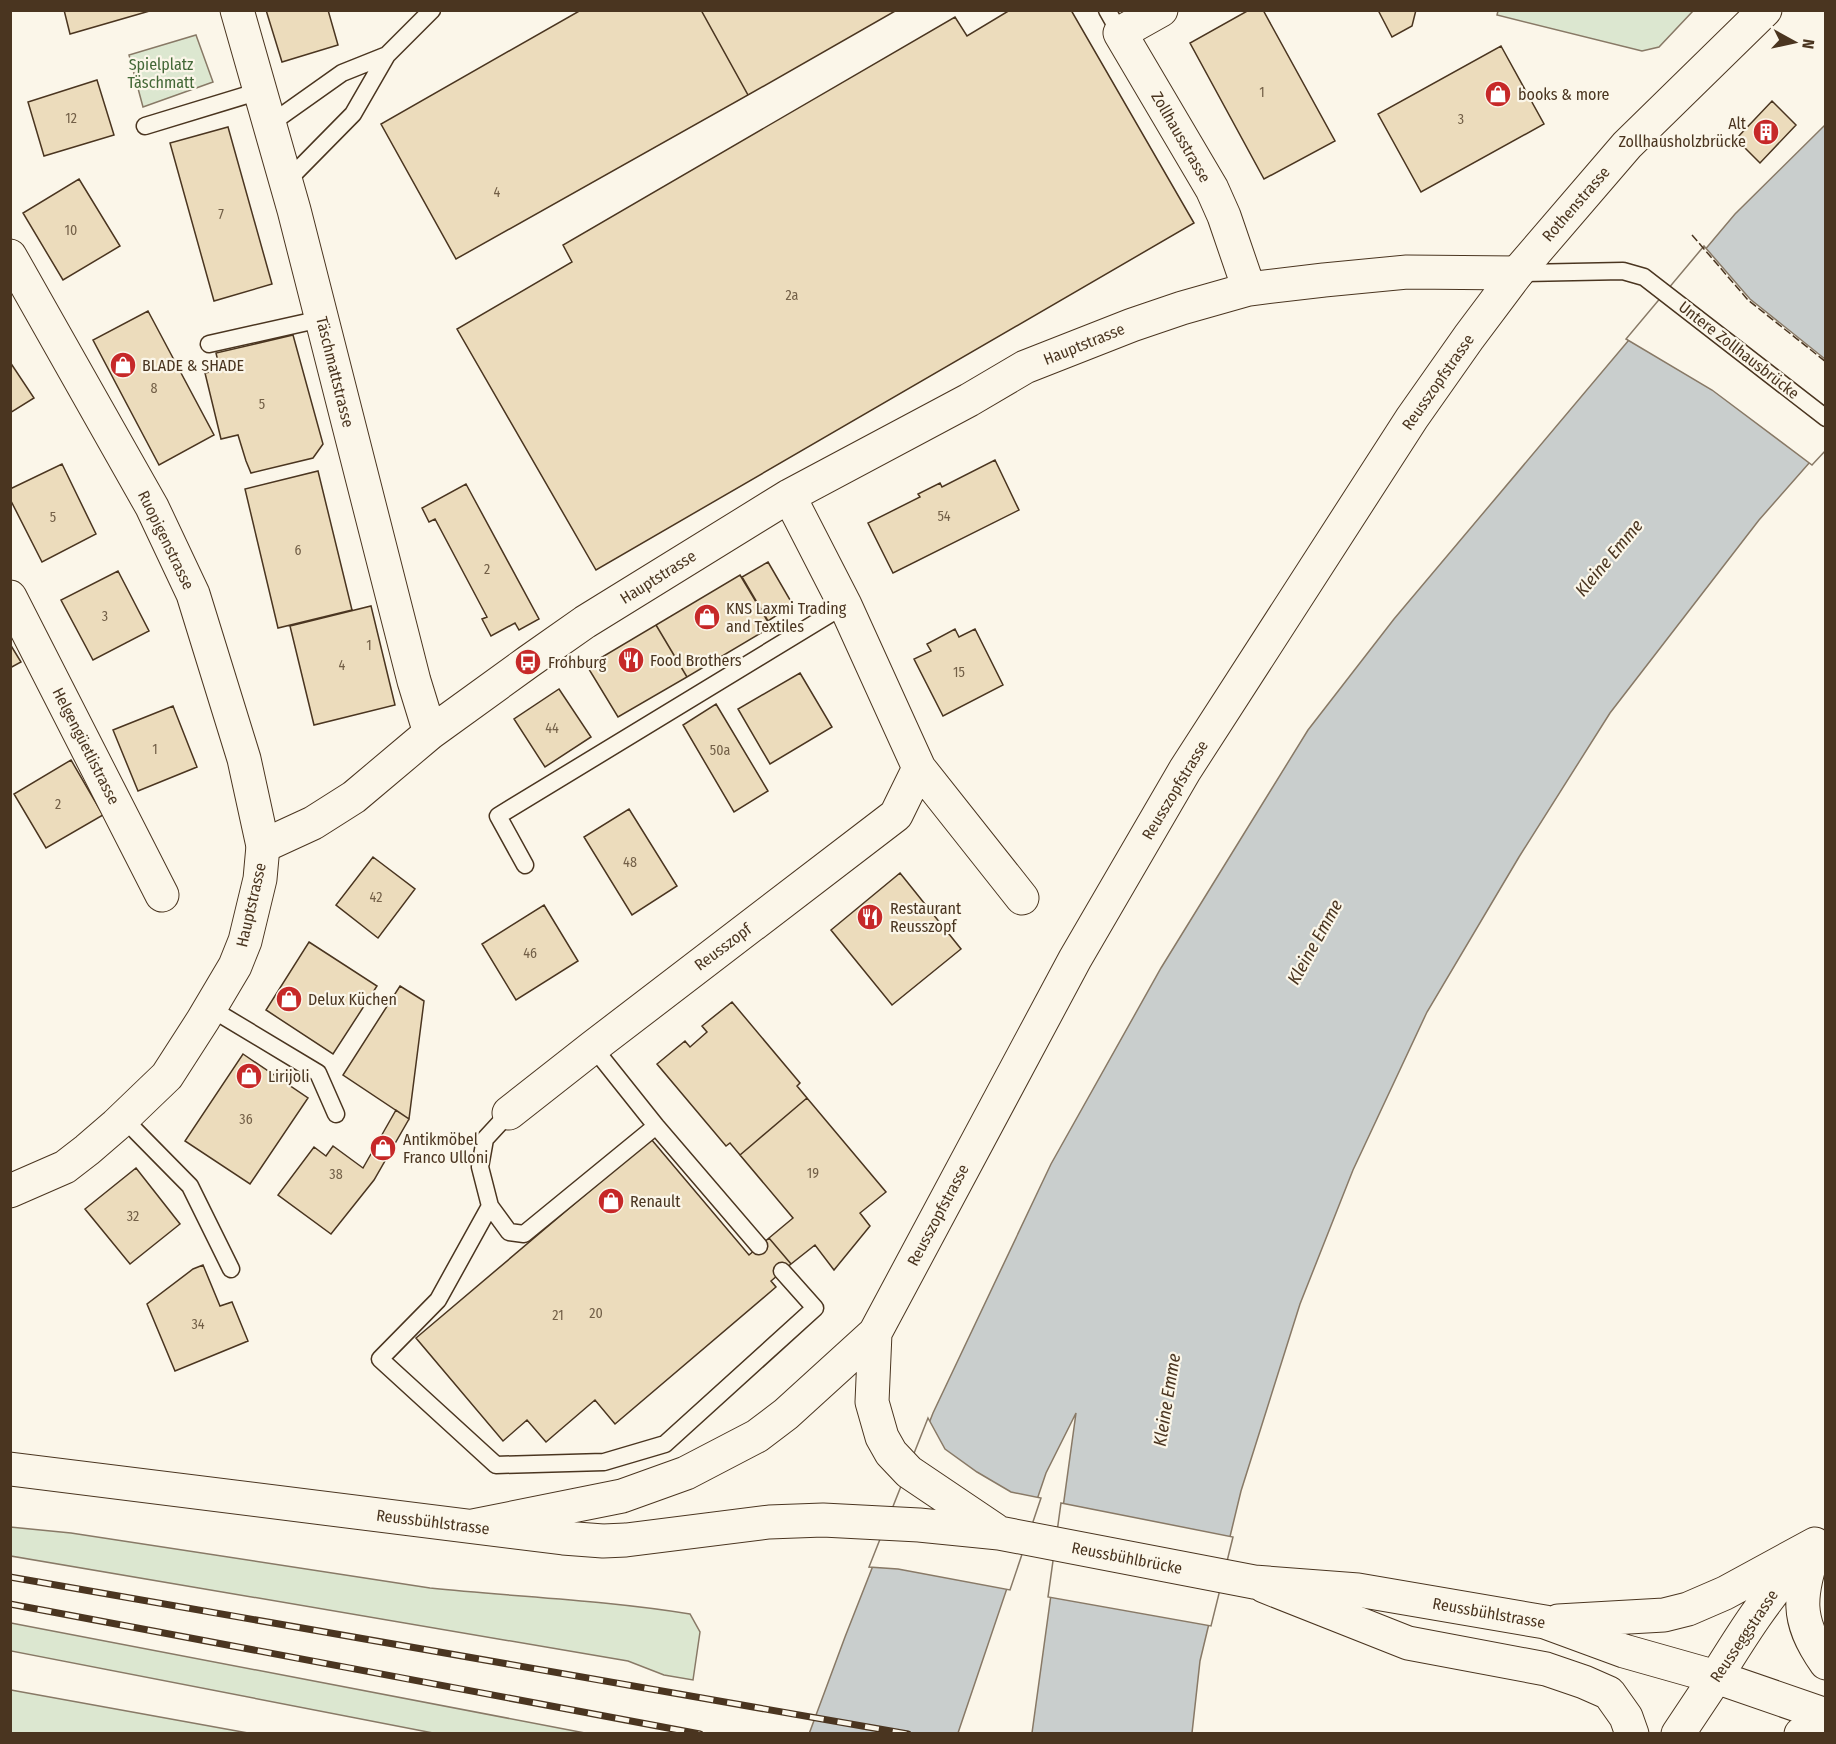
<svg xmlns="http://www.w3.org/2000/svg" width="1836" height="1744" viewBox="0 0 1836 1744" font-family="'Fira Sans Condensed',sans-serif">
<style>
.green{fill:#dce7d0;stroke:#887966;stroke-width:1.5}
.water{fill:#c9cecd;stroke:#887966;stroke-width:1.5}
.pier{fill:#fbf6e9;stroke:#887966;stroke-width:1.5}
.building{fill:#ecdcbc;stroke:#4a3520;stroke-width:1.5}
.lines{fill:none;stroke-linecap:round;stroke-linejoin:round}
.lane-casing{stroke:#4a3520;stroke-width:19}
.street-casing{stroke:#4a3520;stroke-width:35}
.secondary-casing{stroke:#4a3520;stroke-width:35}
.primary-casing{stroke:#4a3520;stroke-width:35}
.lane{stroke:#fbf6e9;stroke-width:16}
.street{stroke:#fbf6e9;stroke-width:33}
.secondary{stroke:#fbf6e9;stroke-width:33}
.primary{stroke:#fbf6e9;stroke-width:33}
.rail-casing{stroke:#4a3520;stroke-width:7}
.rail{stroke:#fbf6e9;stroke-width:4.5;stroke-dasharray:14;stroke-linecap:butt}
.fence{stroke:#4a3520;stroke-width:1.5;stroke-dasharray:8 3;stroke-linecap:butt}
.labels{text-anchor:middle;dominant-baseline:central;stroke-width:4.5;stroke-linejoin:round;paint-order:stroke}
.number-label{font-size:14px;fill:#725f47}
.park-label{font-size:16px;fill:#436837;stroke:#fbf6e9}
.poi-label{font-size:16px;fill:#4a3520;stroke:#fbf6e9;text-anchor:start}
.street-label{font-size:16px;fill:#4a3520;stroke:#fbf6e9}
.water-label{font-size:18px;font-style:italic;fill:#4a3520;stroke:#fbf6e9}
</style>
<rect width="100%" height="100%" fill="#fbf6e9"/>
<path class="green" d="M1498 11V10L1693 11 1659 47 1642 51 1497 15Z
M196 35 213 82 143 107 129 55Z
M10 1527 71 1533 430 1588C517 1597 604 1600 690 1614L700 1632 693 1680 664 1675 628 1661 11 1556Z
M10 1623H11L585 1733H433L11 1651Z
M10 1690H11L248 1733H11Z"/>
<path class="water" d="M1825 125V445L1759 520 1610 713 1519 857 1427 1012 1353 1170 1300 1304 1241 1491 1200 1661 1192 1733H1032L1076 1413 1046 1473 958 1733 809 1734 845 1637 933 1413 1051 1164 1161 968 1308 730 1394 619 1735 214Z"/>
<path class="pier" d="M1704 246 1750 299 1825 359 1826 450 1812 465 1712 390 1626 339Z
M928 1418 945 1449 977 1472 1011 1492 1041 1498 1010 1590 898 1569 869 1567Z
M1061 1503 1233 1537 1211 1626 1048 1597Z"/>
<path class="building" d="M64 10H153L70 34Z
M266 10H328L338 45 282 62Z
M581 10H701L748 95 456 259 381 124Z
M701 10H897L748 95Z
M1010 10H1071L1194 223 596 570 457 329 572 262 563 245 955 17 967 36Z
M1249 10H1263L1335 141 1264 179 1190 43Z
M1378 10H1416L1412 26 1392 37Z
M1501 46 1544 124 1421 192 1378 114Z
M97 80 114 135 44 156 28 102Z
M1772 101 1796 125 1760 163 1736 139Z
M228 127 272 284 214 301 170 143Z
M79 179 120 246 63 280 23 213Z
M148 311 214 435 159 465 93 340Z
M293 335 323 444 313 458 251 473 246 461 238 435 221 439 205 373 220 370 216 353Z
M10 362 34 398 10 413Z
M995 460 1019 510 893 573 868 523 920 497 918 494 940 483 942 487Z
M62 464 96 534 42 562 10 499V489Z
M318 471 352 610 278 628 245 489Z
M466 484 539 619 519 630 515 623 491 636 482 619 487 617 435 519 429 522 422 508Z
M768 562 793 605 768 621 742 577Z
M118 571 149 631 93 660 61 600Z
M740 575 771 627 687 677 656 625Z
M371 606 395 705 314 725 290 626Z
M656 625 687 677 618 717 587 666Z
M955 629 959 637 975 629 1003 685 943 716 914 659 931 651 927 644Z
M10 644 21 662 10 668Z
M800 673 832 727 770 764 738 709Z
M559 689 591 737 545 767 514 719Z
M716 704 768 791 734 812 683 725Z
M173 706 197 767 138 791 113 730Z
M71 760 103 815 46 848 14 794Z
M629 809 677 886 632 915 584 837Z
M373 857 415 889 378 938 336 905Z
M900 873 961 949 892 1005 831 930Z
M544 905 578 961 516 1000 482 944Z
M309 942 377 986 333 1054 266 1010Z
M400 986 424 1001 409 1119 343 1075Z
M732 1002 800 1083 797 1086 807 1098 740 1155 730 1143 726 1146 657 1064 685 1041 690 1047 707 1032 702 1026Z
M243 1054 308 1098 250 1184 185 1141Z
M807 1098 886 1192 860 1213 870 1226 834 1270 815 1245 791 1264 769 1238 793 1218 740 1155Z
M396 1110 409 1119 374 1180 331 1234 278 1195 314 1147 326 1156 333 1146 363 1168Z
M651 1139 749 1255 769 1238 791 1264 771 1281 776 1287 615 1424 595 1400 546 1442 527 1420 503 1441 416 1338Z
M136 1168 180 1224 130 1264 85 1209Z
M203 1265 220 1306 232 1302 248 1341 175 1371 147 1304 193 1269Z"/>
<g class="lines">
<defs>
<path id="lane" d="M1107 10 1120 33
M270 124 342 73 387 55
M145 126 260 91
M286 182 353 114 387 55 432 10
M1518 273 1623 271 1644 277 1826 418
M209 344 321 319
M525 865 498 816 845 605
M210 1008 318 1073 336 1114
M593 1047 656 1126 759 1246
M509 1113 485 1139 480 1167 490 1206 509 1232 524 1234 656 1126
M123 1118 190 1186 231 1269
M490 1206 438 1300 380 1359 496 1465 604 1462 665 1444 815 1308 782 1271"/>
<path id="street" d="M237 10 294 210 414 681 430 733
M1161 10 1120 33 1212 189 1224 216 1249 289
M789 496 845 605 919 768 1022 898
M10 597 162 895
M263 846 313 823 354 797 430 733 528 662 585 622 789 496 969 400 1025 367 1132 325 1182 308 1249 289 1324 280 1407 272 1517 273
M509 1113 593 1047 896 815 919 768"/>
<path id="secondary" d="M10 256 152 507 193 594 244 759 263 846 260 879 245 941 235 966 203 1020 167 1076 116 1125 87 1150 65 1167 10 1191
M1264 1586 1408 1643 1546 1669 1584 1682 1609 1693 1626 1717 1632 1734
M1678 1734 1716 1677
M1801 1734 1826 1732"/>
<path id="primary" d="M875 1333 872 1402 882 1437 891 1453 909 1472 995 1530
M10 1469 563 1538 603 1541 626 1540 769 1522 823 1520 919 1525 999 1533 1254 1582 1358 1590 1545 1622 1624 1651 1716 1677 1826 1715
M473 1526 622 1496 686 1473 757 1436 786 1414 875 1333 1075 959 1185 770 1412 418 1469 337 1517 273 1627 145 1765 10
M1815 1546C1800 1596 1794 1618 1826 1663
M1558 1621 1664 1615 1688 1609 1725 1593 1815 1544
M1716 1677C1742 1635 1767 1595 1801 1559"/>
</defs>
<use href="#lane" class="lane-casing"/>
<use href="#street" class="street-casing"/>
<use href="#secondary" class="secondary-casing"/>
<use href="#primary" class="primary-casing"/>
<use href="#lane" class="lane"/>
<use href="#street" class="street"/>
<use href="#secondary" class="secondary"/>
<use href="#primary" class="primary"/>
<defs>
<path id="rail" d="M10 1577 908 1734
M10 1604 700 1734"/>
</defs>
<use href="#rail" class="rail-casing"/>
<use href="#rail" class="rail"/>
<path class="fence" d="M1692 235 1748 300 1826 362"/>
</g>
<defs>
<symbol id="shop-disc" viewBox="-11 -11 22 22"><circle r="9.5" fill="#c62828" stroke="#fbf6e9"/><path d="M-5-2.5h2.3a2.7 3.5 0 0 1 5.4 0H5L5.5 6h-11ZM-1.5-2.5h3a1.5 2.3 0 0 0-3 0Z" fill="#fff"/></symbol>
<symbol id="building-disc" viewBox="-11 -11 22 22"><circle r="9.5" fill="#c62828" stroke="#fbf6e9"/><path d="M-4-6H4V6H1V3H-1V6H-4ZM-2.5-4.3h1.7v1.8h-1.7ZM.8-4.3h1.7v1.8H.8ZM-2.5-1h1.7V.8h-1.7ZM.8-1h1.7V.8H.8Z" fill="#fff"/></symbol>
<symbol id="restaurant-disc" viewBox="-11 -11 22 22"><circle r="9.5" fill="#c62828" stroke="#fbf6e9"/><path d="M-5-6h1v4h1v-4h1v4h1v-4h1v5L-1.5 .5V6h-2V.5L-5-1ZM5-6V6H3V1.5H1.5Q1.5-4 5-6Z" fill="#fff"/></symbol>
<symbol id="bus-disc" viewBox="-11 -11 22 22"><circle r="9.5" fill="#c62828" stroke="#fbf6e9"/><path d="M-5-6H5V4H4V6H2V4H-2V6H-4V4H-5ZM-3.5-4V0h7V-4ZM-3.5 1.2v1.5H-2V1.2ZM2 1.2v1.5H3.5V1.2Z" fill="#fff"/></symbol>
</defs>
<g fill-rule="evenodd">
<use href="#shop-disc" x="1483" y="79" width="30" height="30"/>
<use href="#building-disc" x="1751" y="117" width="30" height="30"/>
<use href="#shop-disc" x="108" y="350" width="30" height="30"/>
<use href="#shop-disc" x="692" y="602" width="30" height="30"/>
<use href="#restaurant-disc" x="616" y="645" width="30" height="30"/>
<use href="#bus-disc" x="513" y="647" width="30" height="30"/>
<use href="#restaurant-disc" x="855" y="902" width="30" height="30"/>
<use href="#shop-disc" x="274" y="984" width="30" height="30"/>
<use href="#shop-disc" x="234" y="1061" width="30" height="30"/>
<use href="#shop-disc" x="368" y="1133" width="30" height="30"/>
<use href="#shop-disc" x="596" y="1186" width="30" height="30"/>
</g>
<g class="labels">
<g class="number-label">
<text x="1262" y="92">1</text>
<text x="71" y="118">12</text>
<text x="1461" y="119">3</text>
<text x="497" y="192">4</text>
<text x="221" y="214">7</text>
<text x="71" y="230">10</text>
<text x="792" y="295">2a</text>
<text x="154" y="388">8</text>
<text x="262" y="404">5</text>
<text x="944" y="516">54</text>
<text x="53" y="517">5</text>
<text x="298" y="550">6</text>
<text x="487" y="569">2</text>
<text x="105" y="616">3</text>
<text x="369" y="645">1</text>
<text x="342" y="665">4</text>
<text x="959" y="672">15</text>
<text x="552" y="728">44</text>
<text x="155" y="749">1</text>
<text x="720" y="750">50a</text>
<text x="58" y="804">2</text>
<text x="630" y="862">48</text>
<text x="376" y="897">42</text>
<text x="530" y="953">46</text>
<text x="246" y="1119">36</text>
<text x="813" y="1173">19</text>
<text x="336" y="1174">38</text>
<text x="133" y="1216">32</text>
<text x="596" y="1313">20</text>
<text x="558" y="1315">21</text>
<text x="198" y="1324">34</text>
</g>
<g class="park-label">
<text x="161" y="64">Spielplatz<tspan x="161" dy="18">Täschmatt</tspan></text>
</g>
<g class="poi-label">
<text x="1518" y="94">books &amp; more</text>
<text x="1746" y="123" text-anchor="end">Alt<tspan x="1746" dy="18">Zollhausholzbrücke</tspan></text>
<text x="142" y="365">BLADE &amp; SHADE</text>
<text x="726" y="608">KNS Laxmi Trading<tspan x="726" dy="18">and Textiles</tspan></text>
<text x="650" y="660">Food Brothers</text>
<text x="548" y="662">Frohburg</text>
<text x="890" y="908">Restaurant<tspan x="890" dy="18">Reusszopf</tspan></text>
<text x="308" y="999">Delux Küchen</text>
<text x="268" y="1076">Lirijoli</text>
<text x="403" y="1139">Antikmöbel<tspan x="403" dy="18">Franco Ulloni</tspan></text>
<text x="630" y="1201">Renault</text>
</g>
<g class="street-label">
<text transform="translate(1181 137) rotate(60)">Zollhausstrasse</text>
<text transform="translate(1576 204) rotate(-49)">Rothenstrasse</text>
<text transform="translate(1084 344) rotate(-22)">Hauptstrasse</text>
<text transform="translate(1739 350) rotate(38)">Untere Zollhausbrücke</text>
<text transform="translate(335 372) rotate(76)">Täschmattstrasse</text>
<text transform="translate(1438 382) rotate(-55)">Reusszopfstrasse</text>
<text transform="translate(166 540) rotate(64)">Ruopigenstrasse</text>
<text transform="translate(658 577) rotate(-32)">Hauptstrasse</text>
<text transform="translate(86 746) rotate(63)">Helgengüetlistrasse</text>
<text transform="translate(1175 790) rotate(-59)">Reusszopfstrasse</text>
<text transform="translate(251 905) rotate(-77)">Hauptstrasse</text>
<text transform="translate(723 947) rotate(-37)">Reusszopf</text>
<text transform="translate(938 1215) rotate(-62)">Reusszopfstrasse</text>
<text transform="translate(433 1522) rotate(7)">Reussbühlstrasse</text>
<text transform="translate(1127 1558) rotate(11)">Reussbühlbrücke</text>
<text transform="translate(1489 1613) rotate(10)">Reussbühlstrasse</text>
<text transform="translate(1744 1636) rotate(-56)">Reusseggstrasse</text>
</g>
<g class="water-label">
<text transform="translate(1609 558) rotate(-50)">Kleine Emme</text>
<text transform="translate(1315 942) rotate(-61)">Kleine Emme</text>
<text transform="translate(1167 1400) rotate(-81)">Kleine Emme</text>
</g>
</g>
<rect width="1836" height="1744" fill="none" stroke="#4a3520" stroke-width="24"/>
<g transform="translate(1794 42) rotate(98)" stroke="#fbf6e9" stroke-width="4.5" paint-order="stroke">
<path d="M0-4.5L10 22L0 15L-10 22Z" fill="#4a3520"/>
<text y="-9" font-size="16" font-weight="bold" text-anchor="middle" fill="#4a3520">N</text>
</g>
</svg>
